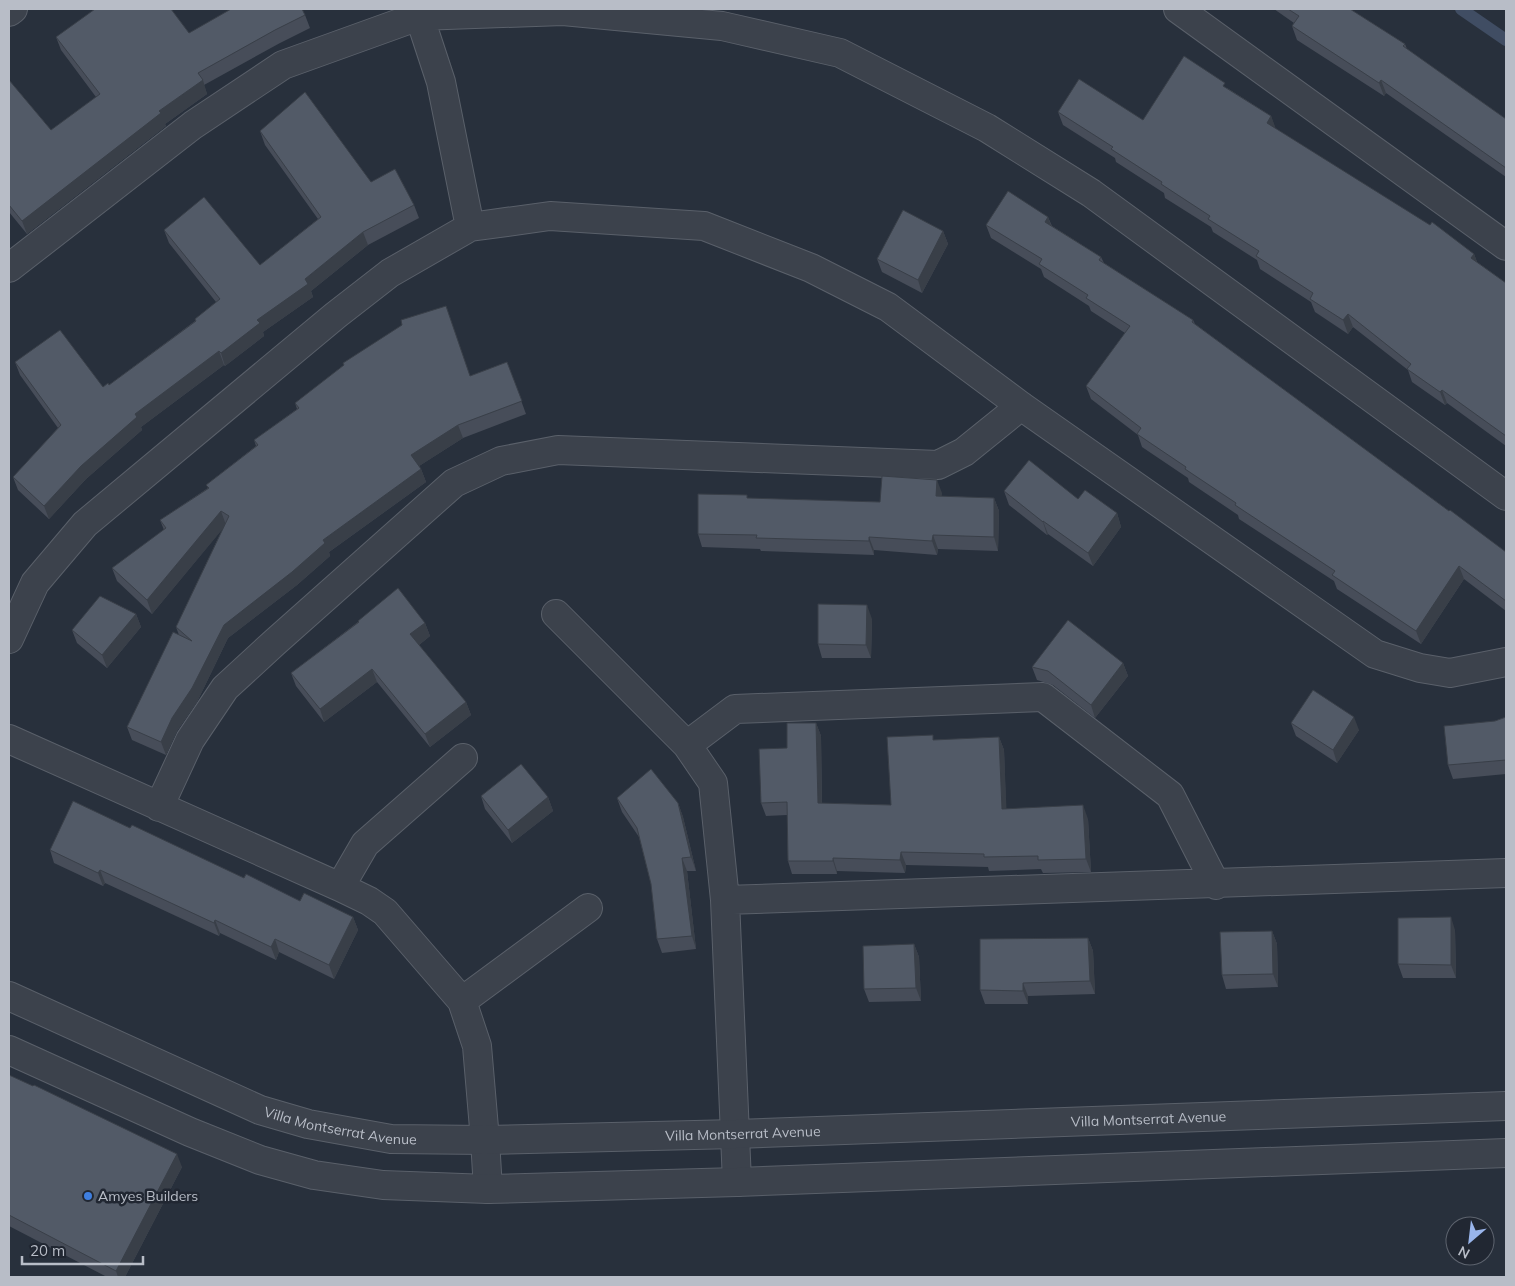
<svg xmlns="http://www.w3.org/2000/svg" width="1515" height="1286" viewBox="0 0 1515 1286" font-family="Mulish,sans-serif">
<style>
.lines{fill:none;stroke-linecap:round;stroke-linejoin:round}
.stream{stroke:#404d63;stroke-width:12}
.minor-casing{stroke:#5a606a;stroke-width:30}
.tertiary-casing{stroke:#5a606a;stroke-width:30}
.minor{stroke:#3c424c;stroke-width:28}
.tertiary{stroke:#3c424c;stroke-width:28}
.wall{fill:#474d59}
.shaded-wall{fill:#393f48}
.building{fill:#525a67;stroke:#393f48}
.shop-dot{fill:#3f7fe0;stroke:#212732;stroke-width:2}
.labels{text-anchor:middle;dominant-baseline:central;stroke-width:5;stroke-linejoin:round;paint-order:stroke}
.street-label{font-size:14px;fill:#b8bdc7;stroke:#212732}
.poi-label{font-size:14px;fill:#b8bdc7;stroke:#212732;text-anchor:start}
</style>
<rect width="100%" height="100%" fill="#28303c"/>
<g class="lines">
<path class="stream" d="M1461 9 1506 40"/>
<defs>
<path id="minor" d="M417 9 441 82 470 227
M1178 9 1506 246
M9 12 13 9
M9 268 193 125 283 65 419 16 563 11 722 26 840 53 987 128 1091 193 1506 496
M556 614 687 745 713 783 725 900 737 1182
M9 639 35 583 85 524 336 315 390 273 470 227 550 216 704 226 811 268 888 307 1021 406 1375 654 1420 668 1450 673 1506 662
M9 739 340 887 369 901 385 912 462 1001 477 1046 485 1140 488 1189
M687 745 735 709 1043 697 1170 795 1216 885
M159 807 190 740 225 688 274 643 454 483 501 461 558 450 938 465 964 452 1021 406
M340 887 365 844 463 758
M725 900 1506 873
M462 1001 588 908"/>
<g id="tertiary">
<path id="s1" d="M9 996 260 1110 308 1124 391 1139 485 1140 736 1134 1506 1106"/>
<path d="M9 1050 190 1132 260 1160 314 1175 383 1185 488 1189 737 1182 1506 1153"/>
</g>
</defs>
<use href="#minor" class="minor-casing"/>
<use href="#tertiary" class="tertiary-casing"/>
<use href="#minor" class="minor"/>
<use href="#tertiary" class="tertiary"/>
</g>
<path class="wall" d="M1274 9H1350L1405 44 1407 49 1506 119V177L1386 93 1384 96 1297 40 1292 26 1294 23Z
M305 15 310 28 280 43 204 85 207 94 165 124 166 126 27 234 9 212V80L51 130 96 97 61 50 56 37 189 33Z
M1227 88 1271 116 1275 128 1474 254 1477 262 1506 283V446L1447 403 1445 405 1412 382 1408 370 1353 327 1348 334 1315 312 1311 302 1260 269 1257 260 1213 232 1211 227 1165 198 1164 193 1116 162 1115 158 1063 125 1058 112 1143 120Z
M260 131 371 182 414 205 419 218 368 245 311 291 313 297 263 332 264 336 225 366 224 365 141 427 142 430 86 479 49 519 18 490 13 477 58 428 20 375 15 362 103 387 109 385 195 321V319L216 302 169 243 164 230 260 265 318 219 265 145Z
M1048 217 1052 226 1101 257 1104 263 1193 320 1195 324 1256 369 1449 511 1506 552V611L1464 579 1421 644 1337 589 1334 581 1239 519 1238 515 1189 482 1188 478 1142 447 1138 435 1091 399 1086 386 1125 333 1091 311 1089 306 1044 277 1041 269 991 238 986 225Z
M943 231 948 244 922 293 882 272 877 259Z
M507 362 526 414 463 438 419 466 421 469 426 482 329 552 330 556 297 585 228 638 197 702 177 731 166 755 132 740 127 727 179 635 176 627 223 528 152 614 117 581 112 568 164 530 160 520 208 488 206 485 256 446 254 440 297 409 295 403 344 365 343 363 470 376Z
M1004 491 1078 499 1117 513 1121 527 1093 566 1048 534 1047 535 1009 505Z
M942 493 941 496 994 498 999 511 998 551 938 549 937 555 874 550V555L761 551 760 549 702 547 698 534 748 498 880 502Z
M136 614 141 627 107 668 77 643 72 630Z
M872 619 871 658H822L818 644Z
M358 621 425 623 430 636 419 645 466 702 471 715 430 747 377 682 324 722 296 686 291 673 358 622Z
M1123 663 1128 676 1095 718 1053 685 1037 680 1032 667Z
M1506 717V774L1453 779 1448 765 1495 721Z
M816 723 821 736 822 803 891 805 935 740 999 737 1004 750 1006 809 1088 819 1091 872 1043 873 1041 869 989 871 988 867 906 865 905 873 837 871V874H792L788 861 787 815 766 816 761 803 787 748Z
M1291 723 1359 730 1337 763 1296 736Z
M481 796 548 797 553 811 512 843 485 809Z
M617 798 678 803 683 817 696 871H687L696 949 662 953 657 939 651 884 639 837 622 812Z
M130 828 244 878 300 901 353 917 358 930 334 979 279 952 276 960 220 933 219 936 105 883 103 886 54 863 50 850Z
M1455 930 1456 978H1403L1398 964Z
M1272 931 1277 944 1278 987 1226 989 1222 975Z
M1088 938 1093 951 1095 994 1028 996V1004H985L980 990Z
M914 944 919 957 921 1001 869 1002 864 989Z
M9 1075 182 1167 125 1277H107L9 1226Z"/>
<path class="shaded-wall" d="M203 80 207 94 165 124 166 126 27 234 22 221 159 111Z
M1381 80 1386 93 1384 96 1379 83Z
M1271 116 1276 129 1267 123Z
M1048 217 1053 231 1045 222Z
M943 231 948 244 922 293 918 280Z
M363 232 368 245 311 291 313 297 263 332 264 336 225 366 221 353 257 320 305 279Z
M1474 254 1479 267 1471 258Z
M1348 314 1353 327 1348 334 1343 320Z
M219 351 224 365 141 427 142 430 86 479 49 519 44 506 81 466 135 414Z
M1442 390 1447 403 1445 405 1440 392Z
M458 425 463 438 416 468 411 455Z
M421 469 426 482 329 552 330 556 297 585 228 638 197 702 177 731 166 755 161 742 172 718 224 625 323 540Z
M937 480 942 493 940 510 936 496Z
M994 498 999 511 998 551 994 537Z
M221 511 226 525 152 614 147 600Z
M1117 513 1121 527 1093 566 1088 553Z
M1043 521 1048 534 1047 535 1043 522Z
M933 535 938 549 937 555 932 541Z
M869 537 874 550V555L869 541Z
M1459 566 1464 579 1421 644 1416 631Z
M867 605 872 619 871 658 866 645Z
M136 614 141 627 107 668 102 655Z
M425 623 430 636 415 648 410 634Z
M1123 663 1128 676 1095 718 1091 705Z
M372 669 377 682 324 722 320 709Z
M466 702 471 715 430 747 425 734Z
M1354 717 1359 730 1337 763 1333 750Z
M816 723 821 736 822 816 818 803Z
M999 737 1004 750 1007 822 1002 809Z
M548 797 553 811 512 843 508 830Z
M678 803 683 817 696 871 691 857Z
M1083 805 1088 819 1091 872 1086 859Z
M901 852 906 865 905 873 900 860Z
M682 858 687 871 696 949 692 936Z
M833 858 837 871V874L833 861Z
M100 870 105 883 103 886 98 873Z
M353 917 358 930 334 979 329 965Z
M1451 917 1455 930 1456 978 1451 965Z
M215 920 220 933 219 936 214 923Z
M1272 931 1277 944 1278 987 1273 974Z
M1088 938 1093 951 1095 994 1090 981Z
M275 939 279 952 276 960 271 947Z
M914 944 919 957 921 1001 916 988Z
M1023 983 1028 996V1004L1023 991Z
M177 1154 182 1167 125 1277H118L116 1271Z"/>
<path class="building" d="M95 9H171L189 33 231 9H302L305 15 275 30 198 73 203 80 159 111 161 113 22 221 9 205V80L51 130 100 94 56 37Z
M1288 9H1350L1405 44 1403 46 1506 119V168L1381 80 1379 83 1292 26 1299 16Z
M1184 56 1225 83 1223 86 1271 116 1267 123 1430 225 1432 222 1474 254 1471 258 1506 283V436L1442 390 1440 392 1407 369 1411 364 1348 314 1343 320 1310 299 1313 293 1256 256 1259 251 1208 219 1210 216 1161 184 1162 182 1111 149 1113 147 1058 112 1079 79 1143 120Z
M305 92 371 182 395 169 414 205 363 232 305 279 308 284 257 320 260 323 221 353 219 351 135 414 137 417 81 466 44 506 13 477 61 425 15 362 60 330 103 387 108 383 109 385 196 321 195 319 220 299 164 230 204 197 260 265 321 217 260 131Z
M1008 191 1048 217 1045 222 1101 257 1099 260 1193 320 1192 322 1256 369 1449 511 1450 510 1506 552V601L1459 566 1416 631 1332 575 1335 571 1235 505 1236 503 1185 469 1186 467 1137 434 1141 428 1086 386 1130 326 1086 298 1088 295 1039 264 1042 259 986 225Z
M903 210 943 231 918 280 877 259Z
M446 306 470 376 507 362 522 401 458 425 411 455 421 469 323 540 325 543 292 572 224 625 192 688 172 718 161 742 127 727 173 632 192 641 176 627 229 516 221 511 147 600 112 568 166 528 160 520 209 488 206 485 258 445 254 440 299 408 295 403 344 365 343 363 402 325 401 320Z
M1029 460 1078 499 1085 490 1117 513 1088 553 1043 521V522L1004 491Z
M882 476 937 480 936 496 994 498V537L933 535 932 541 869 537V541L756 538 757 535 698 534V494L747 495V498L880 502Z
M398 588 425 623 410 634 466 702 425 734 372 669 320 709 291 673 359 622 358 621Z
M100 596 136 614 102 655 72 630Z
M818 604 867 605 866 645 818 644Z
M1068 620 1123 663 1091 705 1048 671 1032 667Z
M1313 690 1354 717 1333 750 1291 723Z
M1506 717V760L1448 765 1444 726 1495 721Z
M787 723H816L818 803 891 805 887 737 933 735V740L999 737 1002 809 1083 805 1086 859 1038 860V856L984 857V854L901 852 900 860 833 858V861H788L787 802 761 803 759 749 787 748Z
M521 764 548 797 508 830 481 796Z
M651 769 678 803 691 857 682 858 692 936 657 939 651 884 637 828 617 798Z
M73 801 130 828 132 825 244 878 246 874 300 901 304 893 353 917 329 965 275 939 271 947 215 920 214 923 100 870 98 873 50 850Z
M1451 917V965L1398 964V918Z
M1272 931 1273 974 1222 975 1220 932Z
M1088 938 1090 981 1023 983V991L980 990V939Z
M914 944 916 988 864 989 863 946Z
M9 1075 33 1086 34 1085 177 1154 116 1271 9 1215Z"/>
<circle class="shop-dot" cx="88" cy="1196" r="5"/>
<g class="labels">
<g class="street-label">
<text stroke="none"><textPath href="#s1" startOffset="1168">Villa Montserrat Avenue</textPath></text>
<text stroke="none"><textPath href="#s1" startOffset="358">Villa Montserrat Avenue</textPath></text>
<text stroke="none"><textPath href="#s1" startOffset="762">Villa Montserrat Avenue</textPath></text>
</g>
<g class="poi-label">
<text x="98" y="1196">Amyes Builders</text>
</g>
</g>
<rect width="1515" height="1286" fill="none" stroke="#b8bdc7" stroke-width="20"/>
<g transform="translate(1470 1241) rotate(208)"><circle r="24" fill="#212732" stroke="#5d636e"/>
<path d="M0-4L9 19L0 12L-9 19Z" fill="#99b5eb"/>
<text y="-8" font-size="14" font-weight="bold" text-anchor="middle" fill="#b8bdc7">N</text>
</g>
<path d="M22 1256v8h121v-8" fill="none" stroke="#b8bdc7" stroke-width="2.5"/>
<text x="30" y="1256" font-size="15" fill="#b8bdc7" stroke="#212732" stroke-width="4" paint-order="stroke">20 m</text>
</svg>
